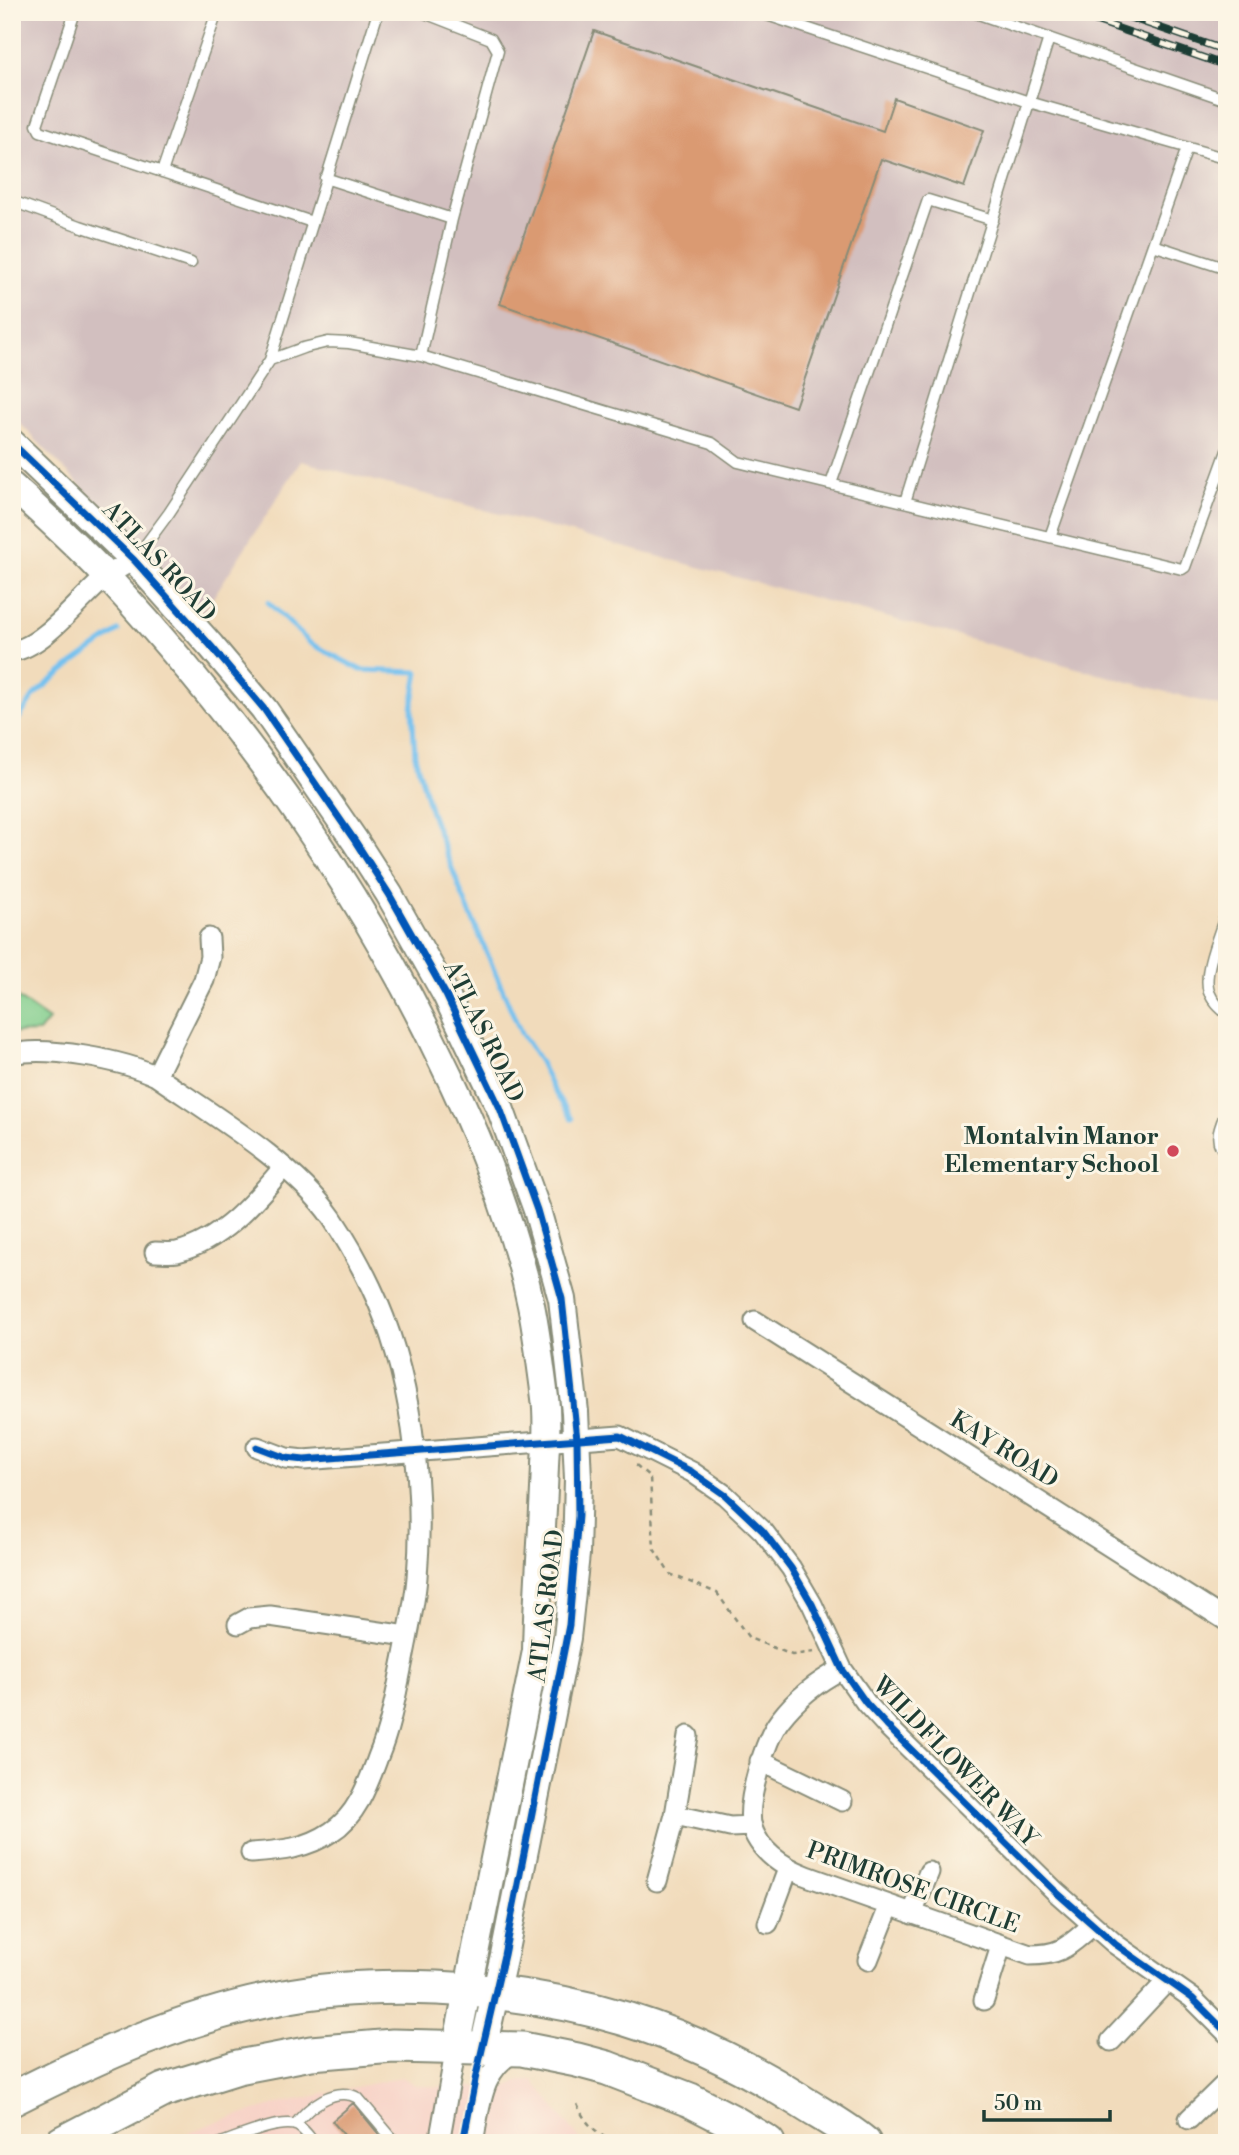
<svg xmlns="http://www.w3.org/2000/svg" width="1239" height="2155" viewBox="0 0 1239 2155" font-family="'Libre Bodoni',serif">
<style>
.built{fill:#f7d1c6}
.industrial{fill:#d2bfbf}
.green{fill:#80cd8c;stroke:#508560;stroke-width:2}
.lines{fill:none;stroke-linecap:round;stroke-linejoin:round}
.stream{stroke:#75c1ef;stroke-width:5}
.building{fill:#da9a72}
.lane-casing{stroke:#888c78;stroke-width:13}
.street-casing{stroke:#888c78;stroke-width:23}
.secondary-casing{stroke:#888c78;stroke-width:30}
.highway-casing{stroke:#888c78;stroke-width:37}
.path{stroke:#888c78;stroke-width:2.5;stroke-dasharray:5 5;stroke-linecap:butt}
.lane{stroke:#fff;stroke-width:10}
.street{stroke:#fff;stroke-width:19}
.secondary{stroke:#fff;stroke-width:26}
.highway{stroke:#fff;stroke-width:33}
.rail-casing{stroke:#1f3d34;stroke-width:8}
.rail{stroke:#fcf5e5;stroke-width:5;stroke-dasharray:16;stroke-linecap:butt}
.cycleway-casing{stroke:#fcf5e5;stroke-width:11}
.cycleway{stroke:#0057b8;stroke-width:7}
.poi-dot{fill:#d1495b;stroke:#fcf5e5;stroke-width:2.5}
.labels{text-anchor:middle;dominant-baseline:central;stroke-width:6;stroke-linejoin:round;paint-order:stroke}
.street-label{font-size:24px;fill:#1f3d34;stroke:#fcf5e5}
.poi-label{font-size:24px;font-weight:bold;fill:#1f3d34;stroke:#fcf5e5;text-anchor:end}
</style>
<rect width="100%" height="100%" fill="#fcf5e5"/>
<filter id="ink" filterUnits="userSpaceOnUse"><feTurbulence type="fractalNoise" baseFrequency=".0143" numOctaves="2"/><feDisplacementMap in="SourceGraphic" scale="14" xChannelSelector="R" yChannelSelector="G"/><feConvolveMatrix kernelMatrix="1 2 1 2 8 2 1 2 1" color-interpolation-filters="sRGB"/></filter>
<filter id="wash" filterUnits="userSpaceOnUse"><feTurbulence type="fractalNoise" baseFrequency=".00686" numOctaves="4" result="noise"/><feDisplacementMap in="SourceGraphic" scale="28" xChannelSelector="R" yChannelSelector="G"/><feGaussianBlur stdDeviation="1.57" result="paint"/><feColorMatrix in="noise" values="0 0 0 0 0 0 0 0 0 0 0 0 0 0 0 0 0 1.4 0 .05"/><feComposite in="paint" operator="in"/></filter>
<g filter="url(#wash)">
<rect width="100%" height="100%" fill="#f1dbbb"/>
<path class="built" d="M402 2077 417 2086 506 2088 517 2081 533 2080 583 2143H166L213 2123 283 2103Z"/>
<path class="industrial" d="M12 12H1227V708L301 461 203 613 12 415Z"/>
<path class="green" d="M12 994 49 1020 39 1032 12 1033Z"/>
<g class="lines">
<path class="stream" d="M268 602 310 643 361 670 418 672 412 708 415 756 431 813 461 892 521 1033 540 1062 552 1088 572 1119
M12 729 35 694 73 663 118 631"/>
</g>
<g id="blocks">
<path class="building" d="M594 31 883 131 894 98 984 130 964 187 881 159 795 407 500 304Z
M352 2104H354L386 2143H351L332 2121Z"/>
</g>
</g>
<g filter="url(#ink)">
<use href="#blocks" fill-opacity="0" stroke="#888c78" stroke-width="2"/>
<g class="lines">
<defs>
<path id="lane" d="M75 12 37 125 40 131 312 222
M758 12 1029 102 1227 159
M973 12 1227 100
M162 172 217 12
M325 178 452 219
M12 201 80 226 191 263
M1153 245 1227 269
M421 356 712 443 738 462 1182 569 1185 567 1227 451
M270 360 378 12
M831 484 928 200 993 220
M905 502 1049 38
M1050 537 1187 148
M135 559 169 513 270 360 303 348 328 342 349 343 421 356 452 219 498 51 491 39 422 12
M1227 910C1221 931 1202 972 1209 992 1213 1002 1220 1008 1227 1014
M1227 1110C1221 1125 1211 1142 1227 1153
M295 2125C308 2107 335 2085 358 2098L396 2143
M221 2143C239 2137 282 2118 298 2126 305 2130 309 2137 314 2143"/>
<path id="street" d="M12 651C43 648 81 597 106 577 115 570 125 565 134 560
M12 1054C47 1046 123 1060 156 1076 211 1114 294 1163 332 1218 346 1239 360 1264 371 1287 411 1370 425 1485 417 1577 415 1604 408 1633 403 1660 396 1693 391 1726 378 1757 368 1784 357 1816 331 1832 306 1849 280 1851 251 1853
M156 1076 204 980 210 957 209 938
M155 1252C162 1252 170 1253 177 1252 222 1241 255 1201 283 1168
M755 1321 1227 1621
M257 1447 286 1458 304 1460 620 1436 692 1472 725 1495 763 1531 791 1568 812 1604 842 1669 866 1703 887 1726 1056 1892 1115 1944 1192 1998 1227 2033
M238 1624 249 1618 270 1616 407 1636
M842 1669C819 1681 796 1699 780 1720 765 1739 745 1804 752 1828 761 1853 783 1867 807 1876L1030 1955C1063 1955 1069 1945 1093 1925
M760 1761 842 1801
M675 1815 730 1827 752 1826
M657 1881 675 1815 688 1736
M912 1914 929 1872
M768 1923 788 1869
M868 1960 889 1907
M984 2000 1001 1946
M1111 2041 1167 1981
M1189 2119 1227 2082
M439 2143 456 2047
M473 2143C480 2108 481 2067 517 2051"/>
<path id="secondary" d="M12 443 134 560 211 646 264 709 355 841 389 894 446 995 500 1108 537 1210 562 1299 575 1412 578 1479 576 1554 567 1638 504 1955 483 2048
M12 486C45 516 79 546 109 579 240 721 355 880 439 1055 478 1134 513 1218 531 1305 537 1335 541 1367 545 1398 548 1419 546 1443 545 1465 543 1527 537 1589 536 1651L456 2047"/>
<path id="highway" d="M12 2099C97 2056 185 2016 279 1998 332 1987 384 1986 437 1988 574 1994 686 2028 802 2102 822 2115 845 2127 864 2143
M62 2143 164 2090 238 2067 311 2053 393 2046 522 2049 577 2060 607 2068 690 2100 731 2121 768 2143"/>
</defs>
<use href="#lane" class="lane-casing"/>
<use href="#street" class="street-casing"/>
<use href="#secondary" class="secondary-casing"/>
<use href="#highway" class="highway-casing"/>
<path class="path" d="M636 1465 650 1477 654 1549 670 1574 717 1593 749 1638 792 1655 814 1652
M577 2104C586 2125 594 2130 613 2143"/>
<use href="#lane" class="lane"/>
<use href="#street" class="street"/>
<use href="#secondary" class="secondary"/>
<use href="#highway" class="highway"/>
<defs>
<path id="rail" d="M1071 12 1227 66
M1114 12 1227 51"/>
</defs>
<use href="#rail" class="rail-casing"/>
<use href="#rail" class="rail"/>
<defs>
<path id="cycleway" d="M12 443 134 560 211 646 264 709 355 841 389 894 446 995 500 1108 537 1210 562 1299 577 1439 578 1516 569 1625 504 1955 475 2080 463 2143
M257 1447 286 1458 304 1460 620 1436 692 1472 725 1495 763 1531 791 1568 812 1604 842 1669 866 1703 887 1726 1056 1892 1115 1944 1192 1998 1227 2033"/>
</defs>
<use href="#cycleway" class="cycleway-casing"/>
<use href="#cycleway" class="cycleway"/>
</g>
</g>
<circle class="poi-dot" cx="1173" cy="1151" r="7"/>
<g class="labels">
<g class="street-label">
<text transform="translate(159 562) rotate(47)">ATLAS ROAD</text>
<text transform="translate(483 1032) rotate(64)">ATLAS ROAD</text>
<text transform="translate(1004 1450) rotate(32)">KAY ROAD</text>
<text transform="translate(547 1606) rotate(-83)">ATLAS ROAD</text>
<text transform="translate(955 1762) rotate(46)">WILDFLOWER WAY</text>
<text transform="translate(913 1888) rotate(20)">PRIMROSE CIRCLE</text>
</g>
<g class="poi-label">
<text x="1159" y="1137">Montalvin Manor<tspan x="1159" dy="28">Elementary School</tspan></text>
</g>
</g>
<rect width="1239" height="2155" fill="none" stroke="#fcf5e5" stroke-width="42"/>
<path d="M984 2110v10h126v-10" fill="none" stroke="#1f3d34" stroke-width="3.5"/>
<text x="994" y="2110" font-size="21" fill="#1f3d34" stroke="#fcf5e5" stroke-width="5" paint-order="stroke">50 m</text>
</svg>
